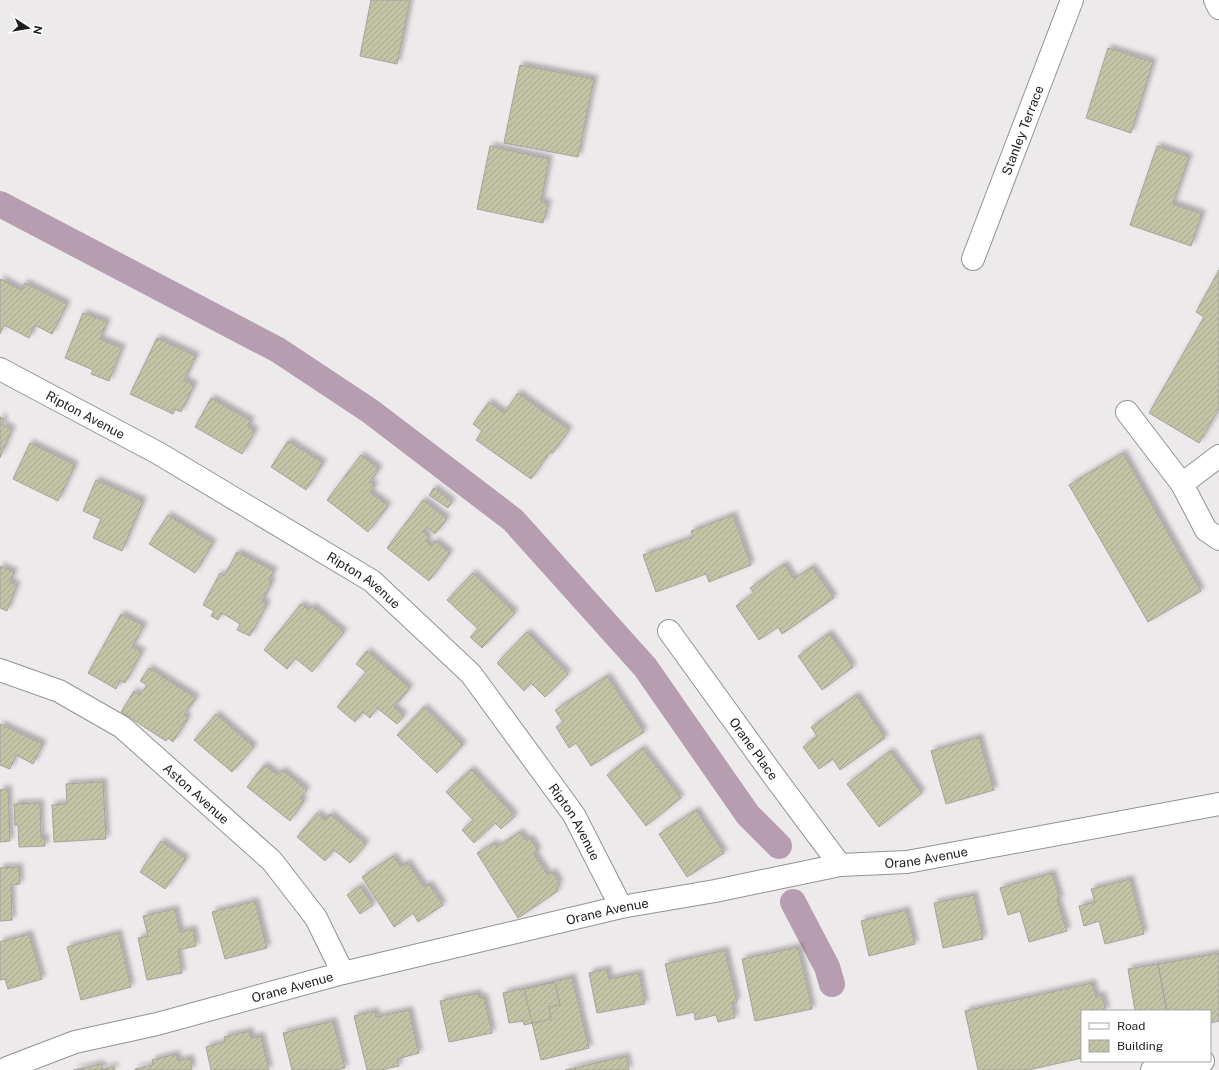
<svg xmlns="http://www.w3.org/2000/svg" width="1219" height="1070" viewBox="0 0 1219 1070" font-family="'Public Sans',sans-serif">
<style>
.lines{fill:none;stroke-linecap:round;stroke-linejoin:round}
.canal{stroke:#b79db0;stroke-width:26}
.building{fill:url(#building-hatch);stroke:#a4a4a0;filter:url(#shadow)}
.minor-casing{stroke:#949193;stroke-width:24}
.minor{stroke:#fff;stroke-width:22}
.labels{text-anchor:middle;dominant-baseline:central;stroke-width:4;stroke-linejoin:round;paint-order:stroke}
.street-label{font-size:13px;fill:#1e1d1e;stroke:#fff}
</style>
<defs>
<pattern id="building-hatch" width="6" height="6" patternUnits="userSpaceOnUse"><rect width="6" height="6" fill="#c3c3a6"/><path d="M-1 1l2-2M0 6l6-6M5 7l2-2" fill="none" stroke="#a7a78e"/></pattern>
<filter id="shadow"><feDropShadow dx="3.5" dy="-3.5" stdDeviation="2" flood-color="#0004"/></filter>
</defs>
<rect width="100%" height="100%" fill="#edeaec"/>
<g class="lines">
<path class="canal" d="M0 204 278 350 370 411 513 520 645 667 748 815 779 846
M793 902 827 967 832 984"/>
</g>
<path class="building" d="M371 0H410L397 64 360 56Z
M1108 48 1153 62 1131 133 1086 118Z
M520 65 594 79 578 157 504 143Z
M490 146 549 159 541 202 548 203 543 223 477 209Z
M1157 146 1189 157 1173 204 1202 214 1191 246 1130 225Z
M1219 270V409L1199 443 1149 413 1204 317 1196 312Z
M1 279 21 290 25 283 67 304 52 334 35 325 29 338 4 325 0 334V281Z
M83 313 107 322 100 339 122 348 109 381 91 374 93 370 65 358Z
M157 338 196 356 184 380 194 385 181 412 175 409 173 414 130 394Z
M518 393 569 430 553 453 550 452 531 479 476 440 482 431 473 424 489 402 504 413Z
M211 398 251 421 248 427 255 431 242 454 195 427Z
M0 417 4 419 2 425 12 429 0 458Z
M288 441 323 463 306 490 271 467Z
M30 443 75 465 58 501 13 479Z
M1123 453 1201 591 1148 622 1069 485Z
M361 455 379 469 370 482 375 486 370 492 388 506 368 532 327 500Z
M96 480 143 501 122 551 93 538 101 519 83 511Z
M434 488 452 502 448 508 429 495Z
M423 500 447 519 435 534 427 527 423 532 429 537 426 541 431 546 435 541 450 553 429 581 387 548Z
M168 515 213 543 195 573 149 544Z
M733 515 751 565 709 582 706 574 656 592 643 555 693 537 691 531Z
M237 552 274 571 269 580 272 582 262 601 267 604 250 636 237 630 240 624 222 613 218 620 211 616 214 611 203 605 220 573 224 576Z
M784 564 794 579 812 567 834 598 782 634 778 627 759 640 736 606 754 593 750 588Z
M0 566 14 572 10 582 17 585 7 611 0 608Z
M473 573 515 613 482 648 470 637 478 629 447 600Z
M301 604 309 610 312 606 344 632 312 672 295 658 287 669 264 650Z
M121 614 144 626 132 647 142 652 125 683 120 680 116 689 88 673Z
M527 632 568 674 545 697 531 683 524 691 497 663Z
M829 633 853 667 822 690 798 656Z
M367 651 410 688 394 707 404 716 397 724 377 708 370 718 363 712 355 722 337 707 366 672 356 664Z
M149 668 196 698 184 715 188 718 173 742 168 738 166 741 121 712 134 691 140 695 147 685 140 681Z
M607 676 644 732 591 766 576 743 569 748 556 727 563 722 555 710Z
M856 695 885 738 840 770 833 759 819 769 803 747 817 736 811 727Z
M424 707 463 745 437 773 397 735Z
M216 714 254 747 232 772 194 740Z
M0 724 43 744 33 764 16 755 10 769 0 765Z
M979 737 994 790 946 804 931 751Z
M642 748 681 798 646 826 607 775Z
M890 751 922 793 879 827 847 784Z
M264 765 278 775 282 770 307 790 300 798 304 801 290 821 247 787Z
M471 769 515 816 501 829 495 823 474 843 462 830 473 820 446 792Z
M103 782 106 839 54 842 52 805 67 804 66 784Z
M8 789 10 841 0 842V790Z
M40 803 41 838H45V846L19 847 18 825H15L14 804Z
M696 810 724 853 687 877 659 834Z
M317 813 325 820 330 814 366 844 350 863 334 850 325 861 297 837Z
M520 832 526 840 530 838 538 851 534 854 548 875 553 872 560 884 556 887 558 891 518 918 477 853 494 843 497 847Z
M161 841 186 859 165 889 140 872Z
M393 856 401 867 407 862 424 887 429 884 443 905 418 922 413 913 394 927 362 877Z
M19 867 20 884 11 885 12 920 0 921V868Z
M1052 873 1060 899 1057 900 1067 931 1029 942 1020 911 1008 915 1000 888Z
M1130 879 1144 934 1105 944 1099 921 1084 926 1079 906 1095 902 1091 889Z
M360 886 373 905 360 914 347 895Z
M974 895 983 939 943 948 934 903Z
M255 901 267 948 225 959 212 912Z
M175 909 180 932 193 929 196 946 178 950 182 973 147 980 138 938 148 936 143 916Z
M906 910 915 944 869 956 861 921Z
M118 933 131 987 81 1000 67 947Z
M29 934 42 979 8 989 5 979 0 980V942Z
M798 947 812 1009 755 1021 742 959Z
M725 950 737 1002 732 1003 735 1018 718 1022 716 1015 695 1020 694 1012 677 1016 665 964Z
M1219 953V1021L1210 1023V1011H1167L1158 964Z
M1158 964 1167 1011H1135L1128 969Z
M607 969 609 979 639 973 645 1004 597 1013 589 973Z
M572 977 589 1048 541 1060 524 989Z
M555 982 560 1005 549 1007 551 1019 524 1025 523 1021 509 1023 503 993Z
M1092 983 1096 997 1102 995 1106 1011H1082V1058L1028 1070H978L965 1011Z
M478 993 479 998 484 997 492 1033 449 1042 440 1001Z
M409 1010 419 1053 397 1059 399 1066 381 1070H367L354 1016 375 1011 376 1017Z
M333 1021 345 1068 336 1070H292L283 1033Z
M249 1031 251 1038 261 1036 269 1070H211L206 1047 225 1042 224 1037Z
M176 1054 178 1061 190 1058 192 1070H135V1069L153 1065 152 1060Z
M626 1056 629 1070H565Z
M101 1064 103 1069 114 1066 115 1070H73Z"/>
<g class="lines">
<defs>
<g id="minor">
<path d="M1215 0 1219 8"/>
<path id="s1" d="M973 259 1072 0"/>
<path id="s2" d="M0 369 158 453 372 581 471 674 574 815 621 907"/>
<path d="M1127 412 1182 484 1219 456"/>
<path d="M1182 484 1206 530 1219 539"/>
<path id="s3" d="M669 631 773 775 840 865"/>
<path id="s4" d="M0 670 59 691 122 727 272 861 316 918 343 973"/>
<path id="s5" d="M7 1068 75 1042 157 1024 343 973 621 907 715 891 840 865 907 862 1219 804"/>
<path d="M1152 1070 1203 1061"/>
</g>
</defs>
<use href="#minor" class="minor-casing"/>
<use href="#minor" class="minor"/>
</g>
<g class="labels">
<g class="street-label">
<text stroke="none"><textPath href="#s1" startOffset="138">Stanley Terrace</textPath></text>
<text stroke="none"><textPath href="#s2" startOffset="97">Ripton Avenue</textPath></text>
<text stroke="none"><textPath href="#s2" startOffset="421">Ripton Avenue</textPath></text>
<text stroke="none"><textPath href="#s3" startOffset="145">Orane Place</textPath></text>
<text stroke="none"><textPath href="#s4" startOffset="235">Aston Avenue</textPath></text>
<text stroke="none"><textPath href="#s2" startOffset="745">Ripton Avenue</textPath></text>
<text stroke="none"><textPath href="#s5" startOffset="945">Orane Avenue</textPath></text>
<text stroke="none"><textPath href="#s5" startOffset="621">Orane Avenue</textPath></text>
<text stroke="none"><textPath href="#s5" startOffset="297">Orane Avenue</textPath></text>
</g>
</g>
<rect x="1081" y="1010" width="130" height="52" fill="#ffffff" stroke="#a5a5a5"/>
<rect x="1089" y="1023" width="20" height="6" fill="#ffffff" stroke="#a5a5a5"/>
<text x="1117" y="1030" font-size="12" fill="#1e1d1e">Road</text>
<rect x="1089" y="1040" width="20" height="12" fill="url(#building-hatch)" stroke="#a5a5a5"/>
<text x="1117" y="1050" font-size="12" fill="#1e1d1e">Building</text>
<g transform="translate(28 28) rotate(102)" stroke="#ffffff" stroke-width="3" paint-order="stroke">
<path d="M0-3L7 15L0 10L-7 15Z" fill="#1e1d1e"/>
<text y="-6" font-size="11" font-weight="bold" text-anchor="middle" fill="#1e1d1e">N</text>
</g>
</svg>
